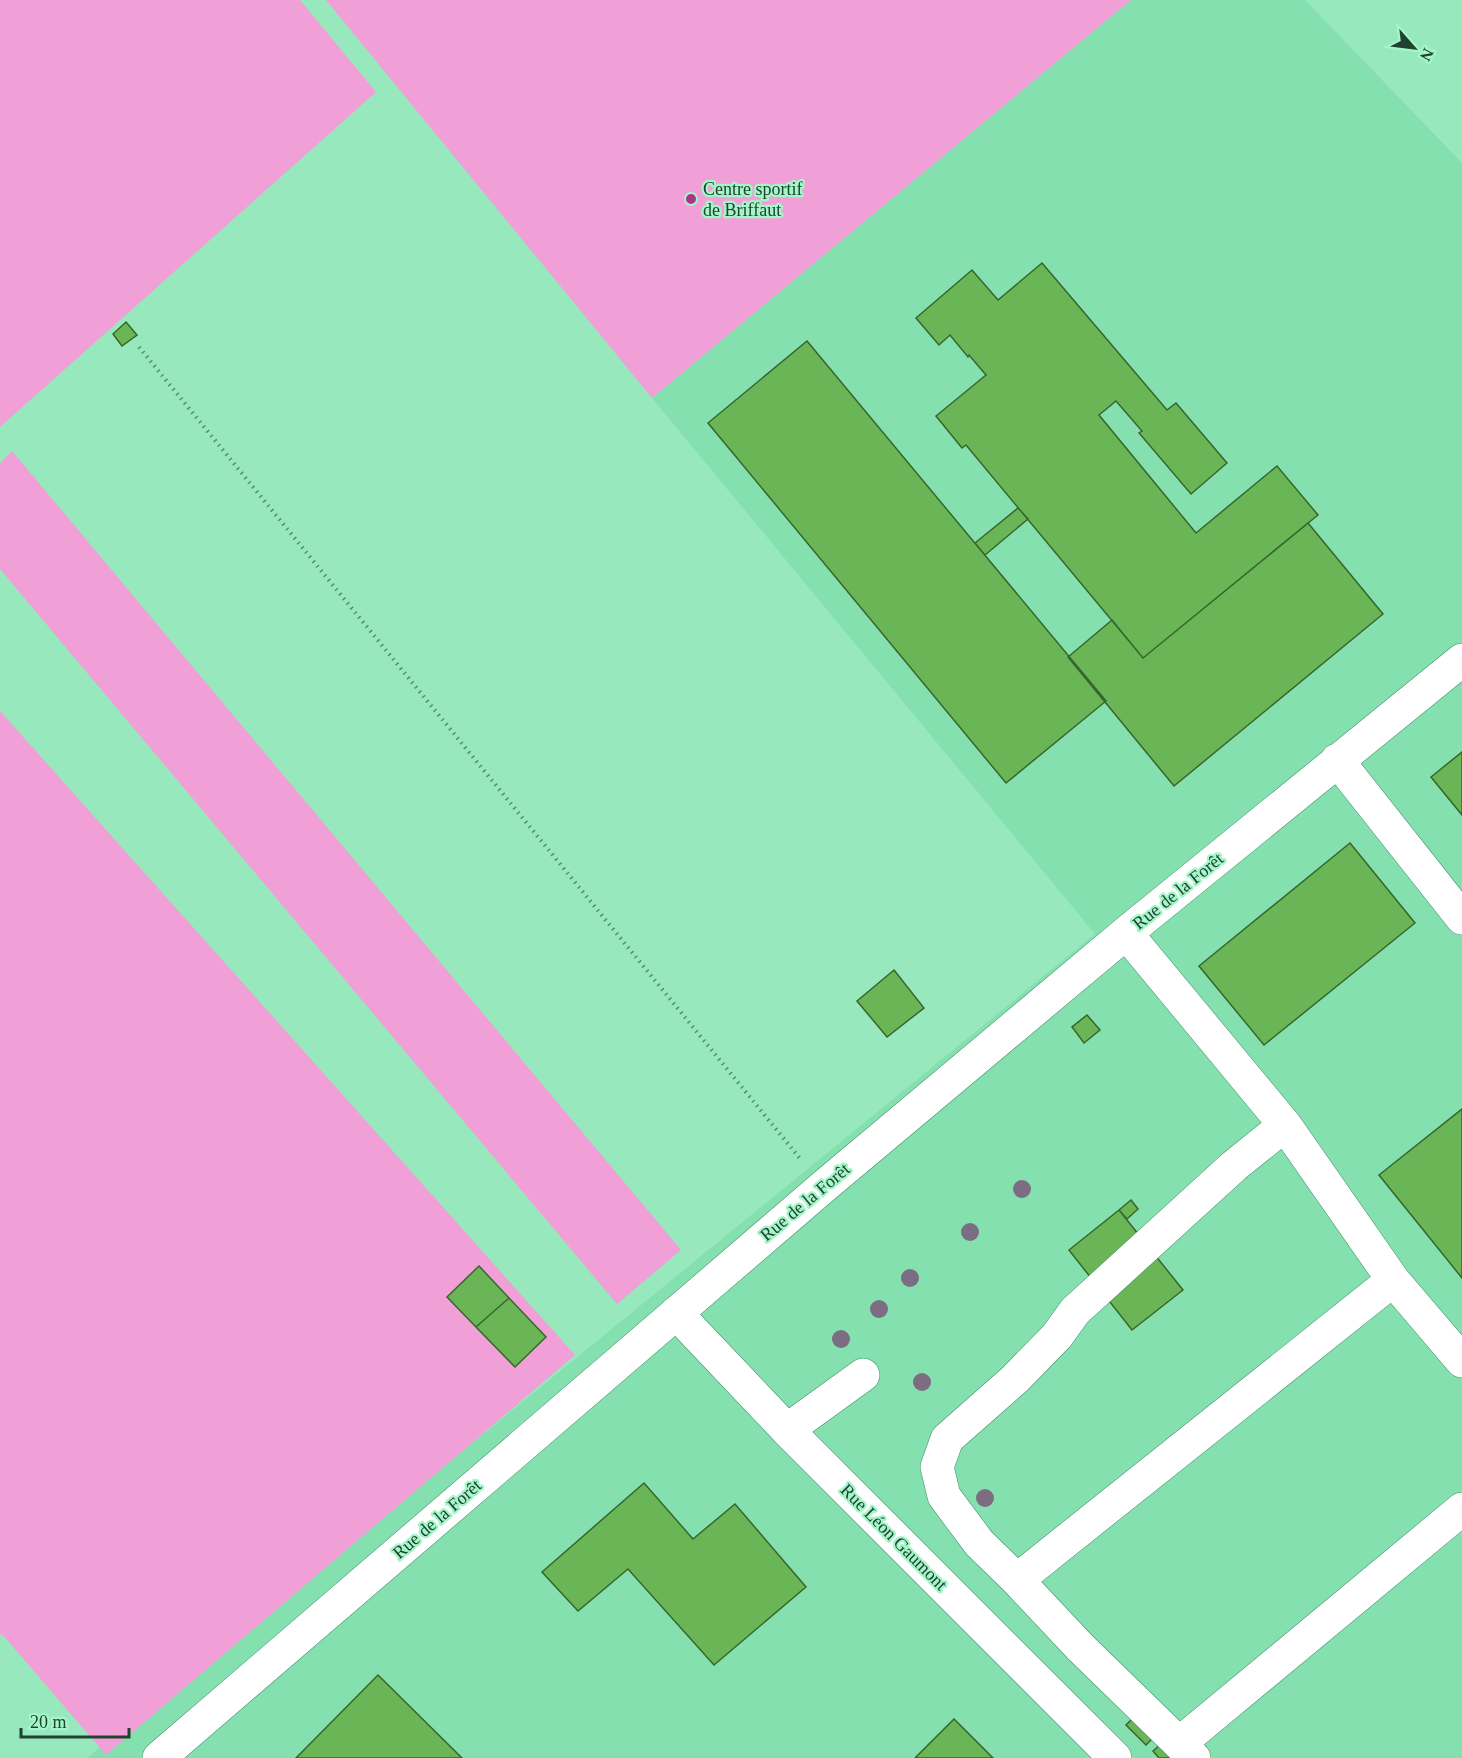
<svg xmlns="http://www.w3.org/2000/svg" width="1462" height="1758" viewBox="0 0 1462 1758" font-family="Georgia,serif">
<style>
.built{fill:#85e0b0}
.green{fill:#f0a0d6}
.building{fill:#6ab657;stroke:#37662c;stroke-width:1.5}
.lines{fill:none;stroke-linecap:round;stroke-linejoin:round}
.minor-casing{stroke:#3e8f68;stroke-width:34}
.path{stroke:#568d70;stroke-width:4;stroke-dasharray:1.5 4.5;stroke-linecap:butt}
.minor{stroke:#fff;stroke-width:33}
.tree{fill:#7c6d82}
.poi-dot{fill:#aa348c;stroke:#a4f6c9;stroke-width:2}
.labels{text-anchor:middle;dominant-baseline:central;stroke-width:4.5;stroke-linejoin:round;paint-order:stroke}
.poi-label{font-size:18px;fill:#204231;stroke:#a4f6c9;text-anchor:start}
.street-label{font-size:18px;fill:#204231;stroke:#a4f6c9}
</style>
<rect width="100%" height="100%" fill="#97e8bc"/>
<path class="built" d="M1131 0H1305L1462 163V1758H87L1095 934 652 398Z"/>
<path class="green" d="M0 0H300L376 92 0 427Z
M326 0H1131L652 398Z
M12 451 681 1250 617 1304 0 569V463Z
M0 711 575 1355 106 1755 2 1634 0 1635Z"/>
<path class="building" d="M1042 263 1167 410 1176 403 1227 463 1191 494 1139 433 1142 431 1116 401 1099 415 1196 533 1277 466 1318 515 1143 658 966 445 962 448 936 416 986 375 969 355 968 357 950 335 939 345 916 318 972 270 998 300Z
M126 322 137 335 122 346 113 334Z
M807 341 1106 701 1006 783 708 423Z
M1018 508 1028 519 985 555 975 543Z
M1308 523 1383 614 1174 786 1068 657 1112 620 1143 658Z
M1462 752V815L1431 777Z
M1350 843 1415 923 1264 1045 1199 966Z
M894 970 924 1008 887 1037 857 1001Z
M1087 1015 1100 1030 1084 1043 1072 1027Z
M1462 1109V1278L1379 1175Z
M1131 1200 1138 1209 1127 1219 1119 1210Z
M1119 1210 1183 1290 1132 1330 1069 1250Z
M479 1266 509 1298 476 1327 447 1297Z
M509 1298 546 1337 515 1367 476 1327Z
M644 1483 693 1539 735 1504 806 1587 714 1665 628 1569 578 1611 542 1572Z
M378 1675 462 1758H296Z
M1135 1716 1155 1736 1146 1745 1126 1725Z
M954 1719 993 1758H915Z
M1162 1743 1177 1758H1159L1153 1751Z"/>
<g class="lines">
<defs>
<path id="minor" d="M1337 760 1462 918
M1126 933 1285 1125 1393 1280 1462 1361
M676 1313 787 1430 1115 1758
M787 1430 863 1375
M1017 1580 1393 1280
M1180 1743 1462 1509
M159 1758 823 1187 1126 933 1462 660
M1194 1758 1080 1647 1017 1580 979 1543 944 1496 937 1467 947 1439 1015 1379 1057 1336 1075 1311 1234 1166 1285 1125"/>
</defs>
<use href="#minor" class="minor-casing"/>
<path class="path" d="M139 347 802 1161"/>
<use href="#minor" class="minor"/>
</g>
<g class="tree">
<circle cx="1022" cy="1189" r="9"/>
<circle cx="970" cy="1232" r="9"/>
<circle cx="910" cy="1278" r="9"/>
<circle cx="879" cy="1309" r="9"/>
<circle cx="841" cy="1339" r="9"/>
<circle cx="922" cy="1382" r="9"/>
<circle cx="985" cy="1498" r="9"/>
</g>
<circle class="poi-dot" cx="691" cy="199" r="6"/>
<g class="labels">
<g class="poi-label">
<text x="703" y="189">Centre sportif<tspan x="703" dy="21">de Briffaut</tspan></text>
</g>
<g class="street-label">
<text transform="translate(1178 891) rotate(-39)">Rue de la Forêt</text>
<text transform="translate(805 1202) rotate(-40)">Rue de la Forêt</text>
<text transform="translate(437 1519) rotate(-41)">Rue de la Forêt</text>
<text transform="translate(894 1537) rotate(45)">Rue Léon Gaumont</text>
</g>
</g>
<g transform="translate(1414 48) rotate(118)" stroke="#a4f6c9" stroke-width="4.5" paint-order="stroke">
<path d="M0-4.5L10 22L0 15L-10 22Z" fill="#204231"/>
<text y="-9" font-size="16" font-weight="bold" text-anchor="middle" fill="#204231">N</text>
</g>
<path d="M21 1728v9h108v-9" fill="none" stroke="#204231" stroke-width="3"/>
<text x="30" y="1728" font-size="18" fill="#204231" stroke="#a4f6c9" stroke-width="4.5" paint-order="stroke">20 m</text>
</svg>
